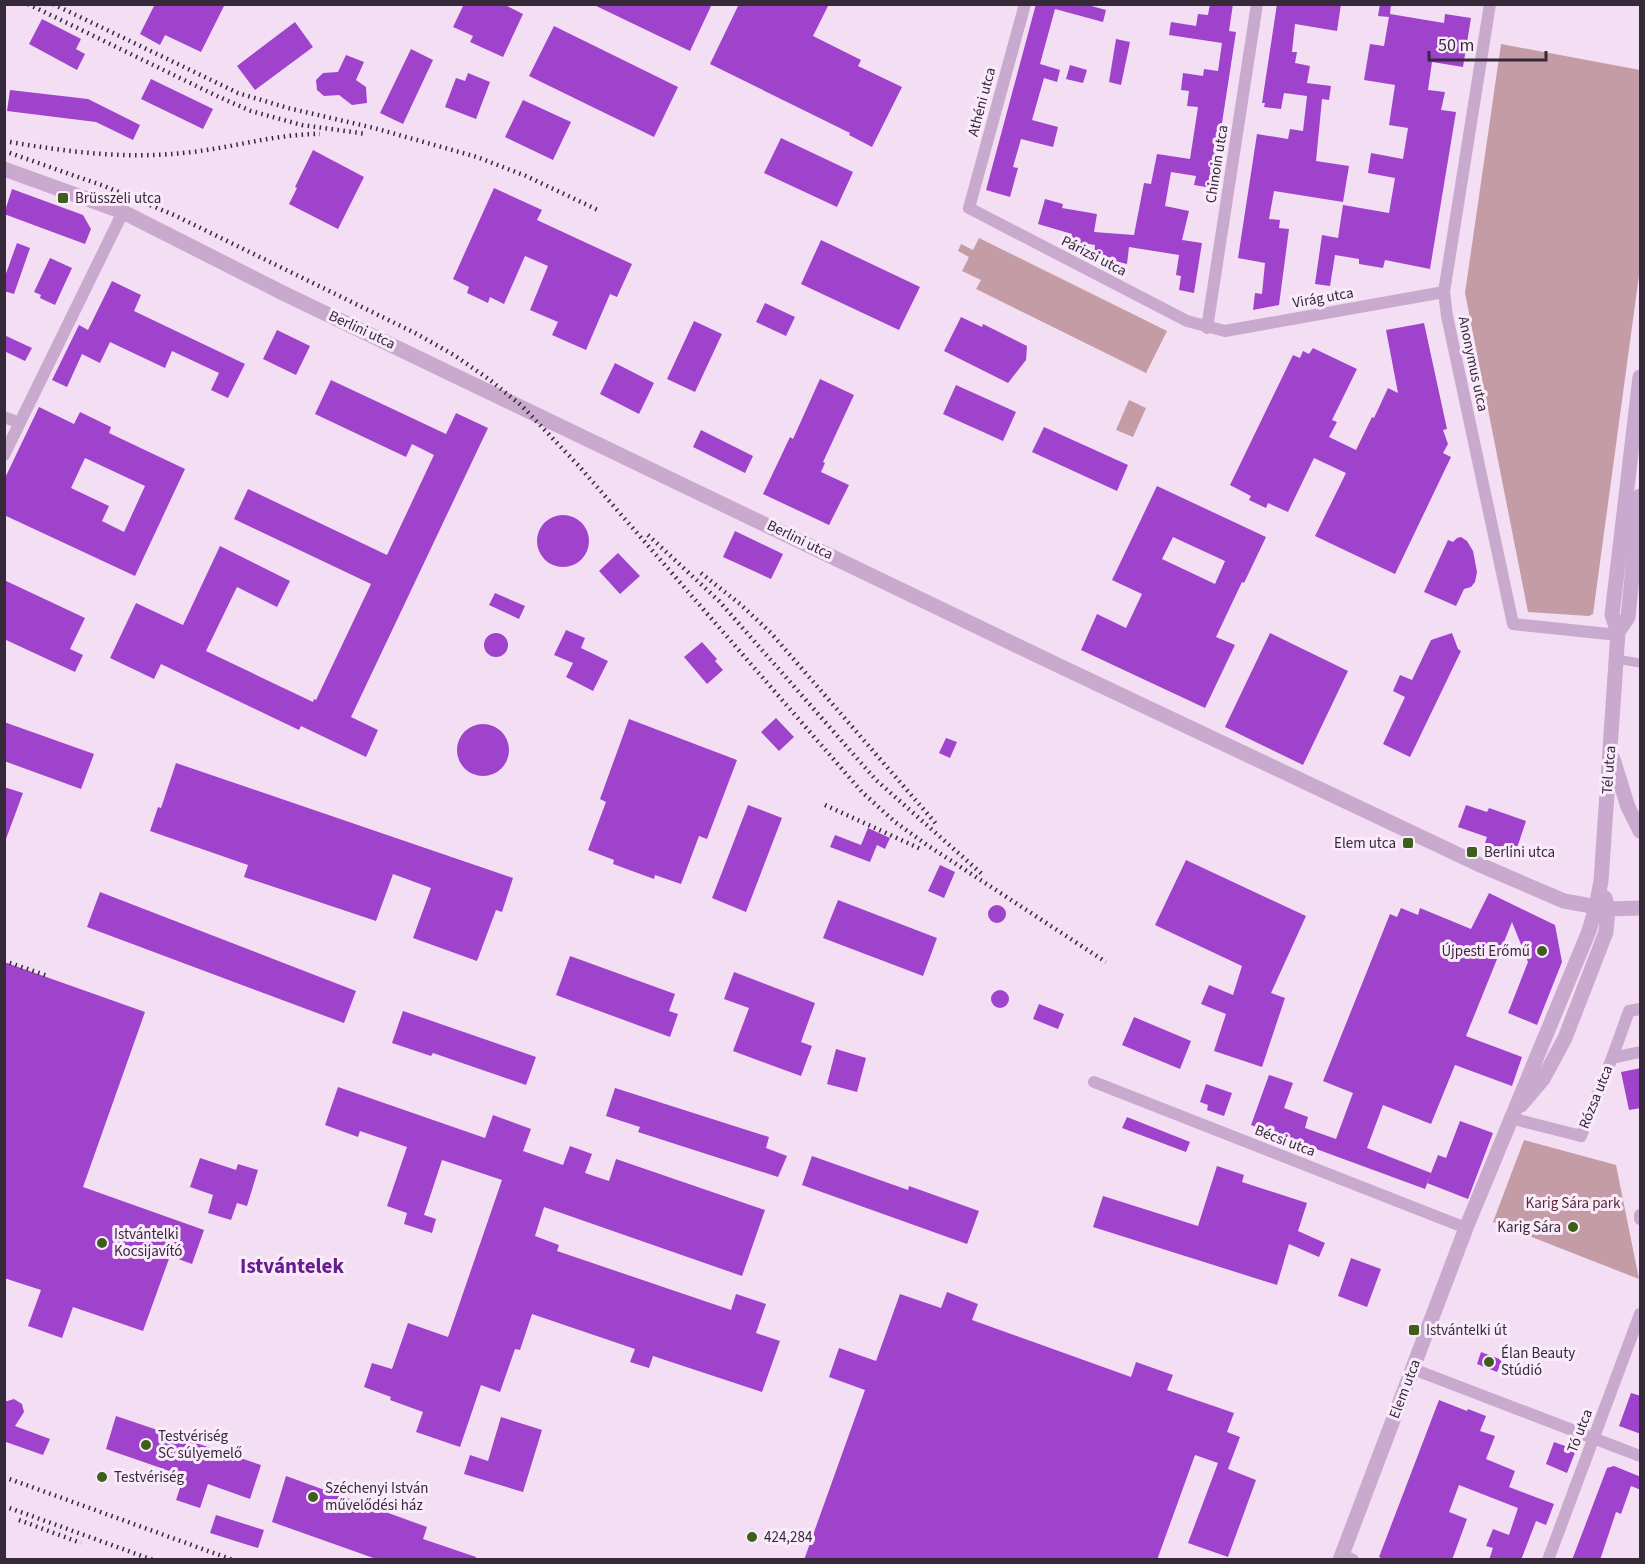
<svg xmlns="http://www.w3.org/2000/svg" width="1645" height="1564" viewBox="0 0 1645 1564" font-family="'Source Sans 3',sans-serif">
<style>
.green{fill:#c49ca6}
.building{fill:#9f43cd;fill-rule:evenodd}
.lines{fill:none;stroke-linecap:round;stroke-linejoin:round}
.pedestrian{stroke:#c9a9cd;stroke-width:9}
.minor{stroke:#c9a9cd;stroke-width:12}
.tertiary{stroke:#c9a9cd;stroke-width:15}
.rail{stroke:#35293a;stroke-width:4.5;stroke-dasharray:1.5 4.5;stroke-linecap:butt}
.poi-dot{fill:#3e5e1c;stroke:#faebfb;stroke-width:2}
.labels{text-anchor:middle;dominant-baseline:central;stroke-width:6;stroke-linejoin:round;paint-order:stroke}
.street-label{font-size:15px;fill:#35293a;stroke:#faebfb}
.poi-label{font-size:15px;fill:#35293a;stroke:#faebfb;text-anchor:start}
.park-label{font-size:15px;fill:#5a2b35;stroke:#faebfb}
.district-label{font-size:21px;font-weight:bold;fill:#681d8e;stroke:#faebfb}
</style>
<rect width="100%" height="100%" fill="#f3def4"/>
<path class="green" d="M1501 44 1640 70V268L1593 614 1589 616 1528 612 1465 293Z
M979 238 1167 331 1146 373 976 289 981 280 962 271 969 257 958 251 961 244 973 250Z
M1129 400 1146 408 1133 437 1116 430Z
M1524 1140 1616 1165 1639 1279 1493 1222Z"/>
<path class="building" d="M155 4H225L201 52 165 35 160 45 140 34Z
M464 4H503L523 14 503 57 470 42 473 36 453 27Z
M592 4H712L690 51Z
M739 4H829L813 36 861 60 858 66 902 87 872 147 849 135 850 133 710 64Z
M1036 4H1084L1106 10 1103 22 1055 9 1040 64 1060 70 1057 82 1044 78 1032 120 1058 127 1053 147 1021 139 1013 167 1018 168 1010 197 986 190Z
M1210 4H1233L1229 31 1236 32 1212 188 1194 185 1196 176 1171 172 1165 206 1189 211 1182 240 1202 243 1194 293 1179 290 1181 276 1176 275 1179 255 1129 247 1127 264 1094 256 1095 245 1070 241 1072 234 1038 224 1045 199 1063 204 1062 208 1097 214 1094 232 1134 235 1144 183 1151 184 1157 154 1190 159 1198 107 1187 106 1189 91 1181 90 1183 73 1203 76 1204 69 1218 71 1222 43 1169 35 1171 22 1196 26 1198 14 1208 15Z
M1277 4H1341L1337 31 1295 24 1292 52H1297L1295 63 1310 66 1307 83 1331 86 1329 100 1322 99 1316 161 1349 166 1343 202 1274 191 1269 219 1280 220 1279 228 1289 229 1279 305 1253 310 1255 293 1262 294 1265 263 1238 258 1257 134 1288 139 1290 129 1303 131 1307 96 1284 93 1281 109 1264 107 1265 103H1262Z
M1380 4H1391L1390 14 1444 23 1445 14 1471 18 1463 67 1432 62 1428 90 1445 92 1441 110 1456 112 1430 269 1385 260 1383 268 1359 264V259L1335 255 1330 286 1315 284 1322 235 1338 238 1343 205 1389 213 1395 178 1368 173 1371 153 1403 159 1408 128 1389 125 1395 85 1364 80 1370 44 1384 46 1389 17 1378 16Z
M42 19 81 39 76 49 85 54 77 70 29 44Z
M295 22 313 47 255 90 237 66Z
M554 26 678 87 654 137 529 76Z
M1116 39 1130 42 1121 85 1109 82Z
M411 49 433 60 403 124 380 113Z
M346 55 364 62 356 80 366 87 367 103 352 105 339 95 324 96 317 90 316 80 323 73 338 72Z
M1070 65 1087 70 1083 83 1066 79Z
M468 73 490 82 476 119 445 107 456 78 465 81Z
M151 79 213 109 203 129 141 99Z
M10 90 88 99 140 125 133 140 96 122 7 111Z
M523 100 571 122 553 160 505 137Z
M781 138 853 172 837 207 764 173Z
M313 150 364 177 338 229 289 204 297 188 295 187Z
M494 188 542 210 537 220 632 264 617 297 610 294 586 350 552 335 558 322 530 310 548 266 525 256 504 304 490 297 488 303 467 293 469 287 453 279Z
M12 189 83 215 91 229 85 244 4 214Z
M821 240 920 287 899 330 801 284Z
M17 243 30 248 14 294 4 291V279Z
M50 258 72 268 55 305 40 298 41 295 34 292Z
M112 281 141 295 134 311 245 364 228 398 211 390 219 373 172 351 165 368 110 342 100 363 82 354 67 387 52 380 79 325 88 330Z
M765 303 795 317 786 336 756 322Z
M961 317 982 327 983 324 1027 346 1026 360 1008 383 944 351Z
M694 321 722 334 695 392 667 379Z
M1424 323 1447 429 1443 430 1448 444 1443 453 1451 457 1395 574 1315 536 1346 473 1314 458 1288 512 1268 503 1266 508 1249 500 1251 496 1230 485 1293 355 1300 358 1303 351 1309 354 1313 348 1357 369 1332 420 1337 422 1329 437 1356 450 1372 417 1374 418 1388 388 1398 393 1386 330Z
M277 330 310 346 296 375 263 359Z
M4 335 32 348 25 361 4 351Z
M615 363 654 383 639 414 600 394Z
M820 379 854 395 823 462 825 463 821 472 849 485 829 525 763 494 790 437 793 439Z
M331 380 446 434 456 413 488 428 351 717 378 730 366 757 301 726 299 730 161 664 154 679 110 658 136 603 183 625 220 546 290 581 277 607 237 587 206 651 313 702 314 699 316 700 371 584 234 519 248 489 387 555 434 455 412 444 406 457 315 414Z
M956 385 1016 412 1003 441 943 414Z
M39 407 74 424 80 412 111 427 109 433 185 469 135 576 4 515V480ZM85 458 145 486 124 532 102 521 109 506 71 488Z
M1044 427 1128 465 1117 491 1032 452Z
M701 430 753 456 745 473 693 447Z
M1157 486 1266 537 1244 583 1242 582 1216 637 1235 645 1205 708 1081 650 1097 614 1126 628 1142 594 1112 580ZM1173 537 1225 561 1215 584 1162 559Z
M537 541a26 26 0 1 1 52 0a26 26 0 1 1-52 0Z
M735 531 783 554 771 579 723 557Z
M1461 537 1467 541 1473 551 1477 572 1475 582 1471 587 1464 589 1456 606 1424 592 1448 540 1453 542 1457 538Z
M618 553 640 576 620 594 599 571Z
M4 580 85 618 70 649 83 655 75 672 4 639Z
M495 593 525 606 519 619 489 605Z
M566 630 585 638 581 648 608 661 593 691 566 677 573 663 554 655Z
M484 645a12 12 0 1 1 24 0a12 12 0 1 1-24 0Z
M1270 633 1348 671 1303 765 1225 727Z
M1452 633 1458 649 1461 651 1410 757 1383 744 1405 697 1393 691 1400 675 1412 680 1431 640Z
M702 642 717 659 715 661 723 670 707 684 684 657Z
M776 718 794 737 779 751 761 732Z
M629 719 737 760 707 839 699 836 681 884 655 875 654 879 613 864 614 860 588 850 606 802 600 799Z
M4 722 94 754 81 789 4 761Z
M457 750a26 26 0 1 1 52 0a26 26 0 1 1-52 0Z
M946 738 957 742 950 758 939 753Z
M176 763 513 878 502 912 496 910 477 961 413 938 431 888 393 874 376 921 244 877 248 865 150 831 158 807 161 808Z
M4 787 23 793 6 839H4Z
M748 805 782 818 746 912 712 898Z
M1466 805 1487 812 1489 808 1526 821 1516 851 1507 848 1505 854 1484 846 1487 837 1458 827Z
M868 828 890 838 885 849 877 845 870 862 830 847 835 835 861 845Z
M1186 860 1306 916 1271 993 1285 998 1262 1067 1214 1051 1226 1014 1201 1004 1209 985 1233 995 1242 966 1155 925Z
M940 865 955 872 944 898 928 891Z
M100 892 356 991 344 1023 87 927Z
M1489 893 1555 925 1562 962 1537 1025 1508 1013 1528 962 1512 922 1466 1036 1522 1057 1512 1086 1455 1065 1431 1124 1383 1105 1367 1148 1431 1173 1425 1189 1251 1125 1269 1075 1293 1083 1284 1108 1308 1117 1305 1128 1336 1139 1353 1093 1323 1081 1390 914 1397 917 1401 908 1418 915 1420 908 1471 929Z
M838 900 937 938 923 976 823 938Z
M988 914a9 9 0 1 1 18 0a9 9 0 1 1-18 0Z
M570 956 675 994 669 1011 678 1014 670 1037 556 995Z
M4 962 145 1012 83 1187 204 1230 192 1264 170 1256 143 1331 73 1307 62 1338 28 1326 41 1290 4 1278Z
M734 972 815 1003 801 1042 812 1046 801 1076 733 1051 749 1008 724 999Z
M991 999a9 9 0 1 1 18 0a9 9 0 1 1-18 0Z
M1039 1004 1064 1014 1058 1029 1033 1019Z
M403 1011 536 1057 526 1085 433 1053 431 1056 392 1043Z
M1134 1017 1191 1041 1180 1069 1122 1045Z
M836 1049 866 1058 857 1092 827 1084Z
M1641 1068V1108L1629 1110 1621 1072Z
M1206 1084 1232 1093 1224 1116 1207 1110 1208 1105 1200 1102Z
M338 1087 485 1138 493 1115 531 1129 523 1151 563 1165 570 1146 592 1154 585 1173 609 1181 616 1159 765 1210 742 1276 544 1207 535 1236 559 1245 557 1251 731 1310 736 1294 766 1304 756 1333 780 1341 762 1392 653 1356 649 1368 630 1362 635 1349 532 1314 520 1350 515 1349 500 1392 481 1385 460 1447 416 1432 423 1412 390 1400 391 1397 364 1387 372 1363 392 1369 408 1323 448 1337 502 1180 442 1160 424 1215 436 1219 432 1233 404 1224 407 1213 387 1206 407 1147 360 1131 358 1137 325 1125Z
M615 1088 769 1137 766 1148 787 1156 778 1177 638 1132 640 1127 606 1116Z
M1127 1117 1190 1142 1186 1152 1122 1128Z
M1460 1121 1493 1133 1468 1199 1427 1183 1438 1155 1446 1158Z
M812 1156 908 1190 909 1186 979 1211 967 1244 802 1185Z
M200 1158 236 1170 238 1164 258 1170 247 1206 237 1203 231 1220 208 1213 213 1195 190 1187Z
M1217 1166 1244 1175 1242 1182 1307 1203 1298 1231 1325 1243 1319 1257 1289 1244 1277 1285 1093 1227 1103 1196 1198 1226Z
M1351 1258 1381 1269 1367 1307 1338 1296Z
M947 1292 978 1304 972 1320 1131 1377 1136 1362 1173 1375 1167 1390 1234 1413 1227 1432 1240 1437 1228 1469 1256 1480 1228 1557 1188 1543 1218 1463 1195 1455 1157 1560H804L865 1390 829 1377 839 1348 876 1361 900 1294 941 1308Z
M1481 1352 1502 1360 1497 1372 1477 1364Z
M1631 1393 1641 1396V1434L1619 1426Z
M14 1399 22 1404 24 1412 15 1426 50 1439 43 1455 6 1442 4 1445V1402Z
M1439 1400 1467 1411 1468 1409 1486 1416 1480 1431 1495 1436 1486 1459 1515 1471 1509 1487 1554 1504 1546 1525 1536 1521 1521 1560H1489L1493 1548 1486 1546 1493 1529 1509 1535 1518 1508 1459 1485 1449 1512 1467 1519 1452 1560H1386L1379 1557Z
M116 1416 261 1465 250 1499 208 1484 200 1508 176 1500 184 1476 106 1449Z
M501 1417 542 1430 523 1492 464 1474 470 1455 488 1461Z
M1554 1442 1576 1450 1567 1473 1546 1464Z
M1614 1466 1641 1477V1490L1631 1486 1621 1514 1616 1512 1600 1560H1572L1607 1468Z
M286 1476 427 1527 423 1539 476 1557V1560H379L272 1522Z
M216 1515 264 1530 258 1548 210 1533Z"/>
<g class="lines">
<path class="pedestrian" d="M1616 659 1640 663"/>
<path class="minor" d="M1025 4 969 208 1187 321 1225 331 1444 292
M1490 4 1444 292 1447 316 1513 624 1618 635
M1207 328 1257 4
M4 417 20 423
M4 455 123 212
M1612 1058 1629 1011 1640 1009
M1094 1082 1466 1228
M1510 1118 1581 1136 1612 1058 1640 1052
M1640 1215V1219
M1413 1369 1640 1456
M1342 1555 1353 1560
M1548 1560 1640 1314"/>
<path class="tertiary" d="M4 169 123 212 287 295 1049 661 1478 864 1564 901 1608 909 1640 908
M1618 632 1628 617 1640 496
M1613 759 1628 807 1640 831
M1521 1105 1543 1079 1565 1038 1606 932 1608 909 1605 898
M1340 1560 1466 1228 1589 931 1596 907 1601 881 1618 632 1612 615 1640 377"/>
<path class="rail" d="M28 4 219 97 251 111 302 125 367 134
M53 4 238 93 288 108 374 128 477 157 526 176 600 211
M4 141C69 152 126 160 192 152 235 147 276 134 320 134
M4 151 104 186 174 215 415 333 454 355 490 380 522 406 578 465 862 792 895 822 927 845 1106 962
M648 535 719 601 876 780 982 874
M701 573 740 604 771 633 938 826
M825 805 923 850
M4 961 48 976
M4 1477 233 1560
M4 1506 153 1560
M19 1520 81 1543"/>
</g>
<g class="poi-dot">
<rect x="57" y="192" width="12" height="12" rx="3"/>
<rect x="1402" y="837" width="12" height="12" rx="3"/>
<rect x="1466" y="846" width="12" height="12" rx="3"/>
<circle cx="1542" cy="951" r="6"/>
<circle cx="1573" cy="1227" r="6"/>
<circle cx="102" cy="1243" r="6"/>
<rect x="1408" y="1324" width="12" height="12" rx="3"/>
<circle cx="1489" cy="1362" r="6"/>
<circle cx="146" cy="1445" r="6"/>
<circle cx="102" cy="1477" r="6"/>
<circle cx="313" cy="1497" r="6"/>
<circle cx="752" cy="1537" r="6"/>
</g>
<g class="labels">
<g class="street-label">
<text transform="translate(982 102) rotate(-75)">Athéni utca</text>
<text transform="translate(1217 164) rotate(-81)">Chinoin utca</text>
<text transform="translate(1094 256) rotate(27)">Párizsi utca</text>
<text transform="translate(1323 298) rotate(-10)">Virág utca</text>
<text transform="translate(362 330) rotate(25)">Berlini utca</text>
<text transform="translate(1473 364) rotate(78)">Anonymus utca</text>
<text transform="translate(800 540) rotate(26)">Berlini utca</text>
<text transform="translate(1609 770) rotate(-86)">Tél utca</text>
<text transform="translate(1596 1097) rotate(-68)">Rózsa utca</text>
<text transform="translate(1285 1141) rotate(21)">Bécsi utca</text>
<text transform="translate(1405 1389) rotate(-69)">Elem utca</text>
<text transform="translate(1580 1431) rotate(-69)">Tó utca</text>
</g>
<g class="poi-label">
<text x="75" y="198">Brüsszeli utca</text>
<text x="1396" y="843" text-anchor="end">Elem utca</text>
<text x="1484" y="852">Berlini utca</text>
<text x="1530" y="951" text-anchor="end">Újpesti Erőmű</text>
<text x="1561" y="1227" text-anchor="end">Karig Sára</text>
<text x="114" y="1234">Istvántelki<tspan x="114" dy="17">Kocsijavító</tspan></text>
<text x="1426" y="1330">Istvántelki út</text>
<text x="1501" y="1353">Élan Beauty<tspan x="1501" dy="17">Stúdió</tspan></text>
<text x="158" y="1436">Testvériség<tspan x="158" dy="17">SC súlyemelő</tspan></text>
<text x="114" y="1477">Testvériség</text>
<text x="325" y="1488">Széchenyi István<tspan x="325" dy="17">művelődési ház</tspan></text>
<text x="764" y="1537">424,284</text>
</g>
<g class="park-label">
<text x="1573" y="1203">Karig Sára park</text>
</g>
<g class="district-label">
<text x="292" y="1266">Istvántelek</text>
</g>
</g>
<rect width="1645" height="1564" fill="none" stroke="#35293a" stroke-width="12"/>
<path d="M1429 51v9h117v-9" fill="none" stroke="#35293a" stroke-width="3"/>
<text x="1438" y="51" font-size="18" fill="#35293a" stroke="#faebfb" stroke-width="4.5" paint-order="stroke">50 m</text>
</svg>
